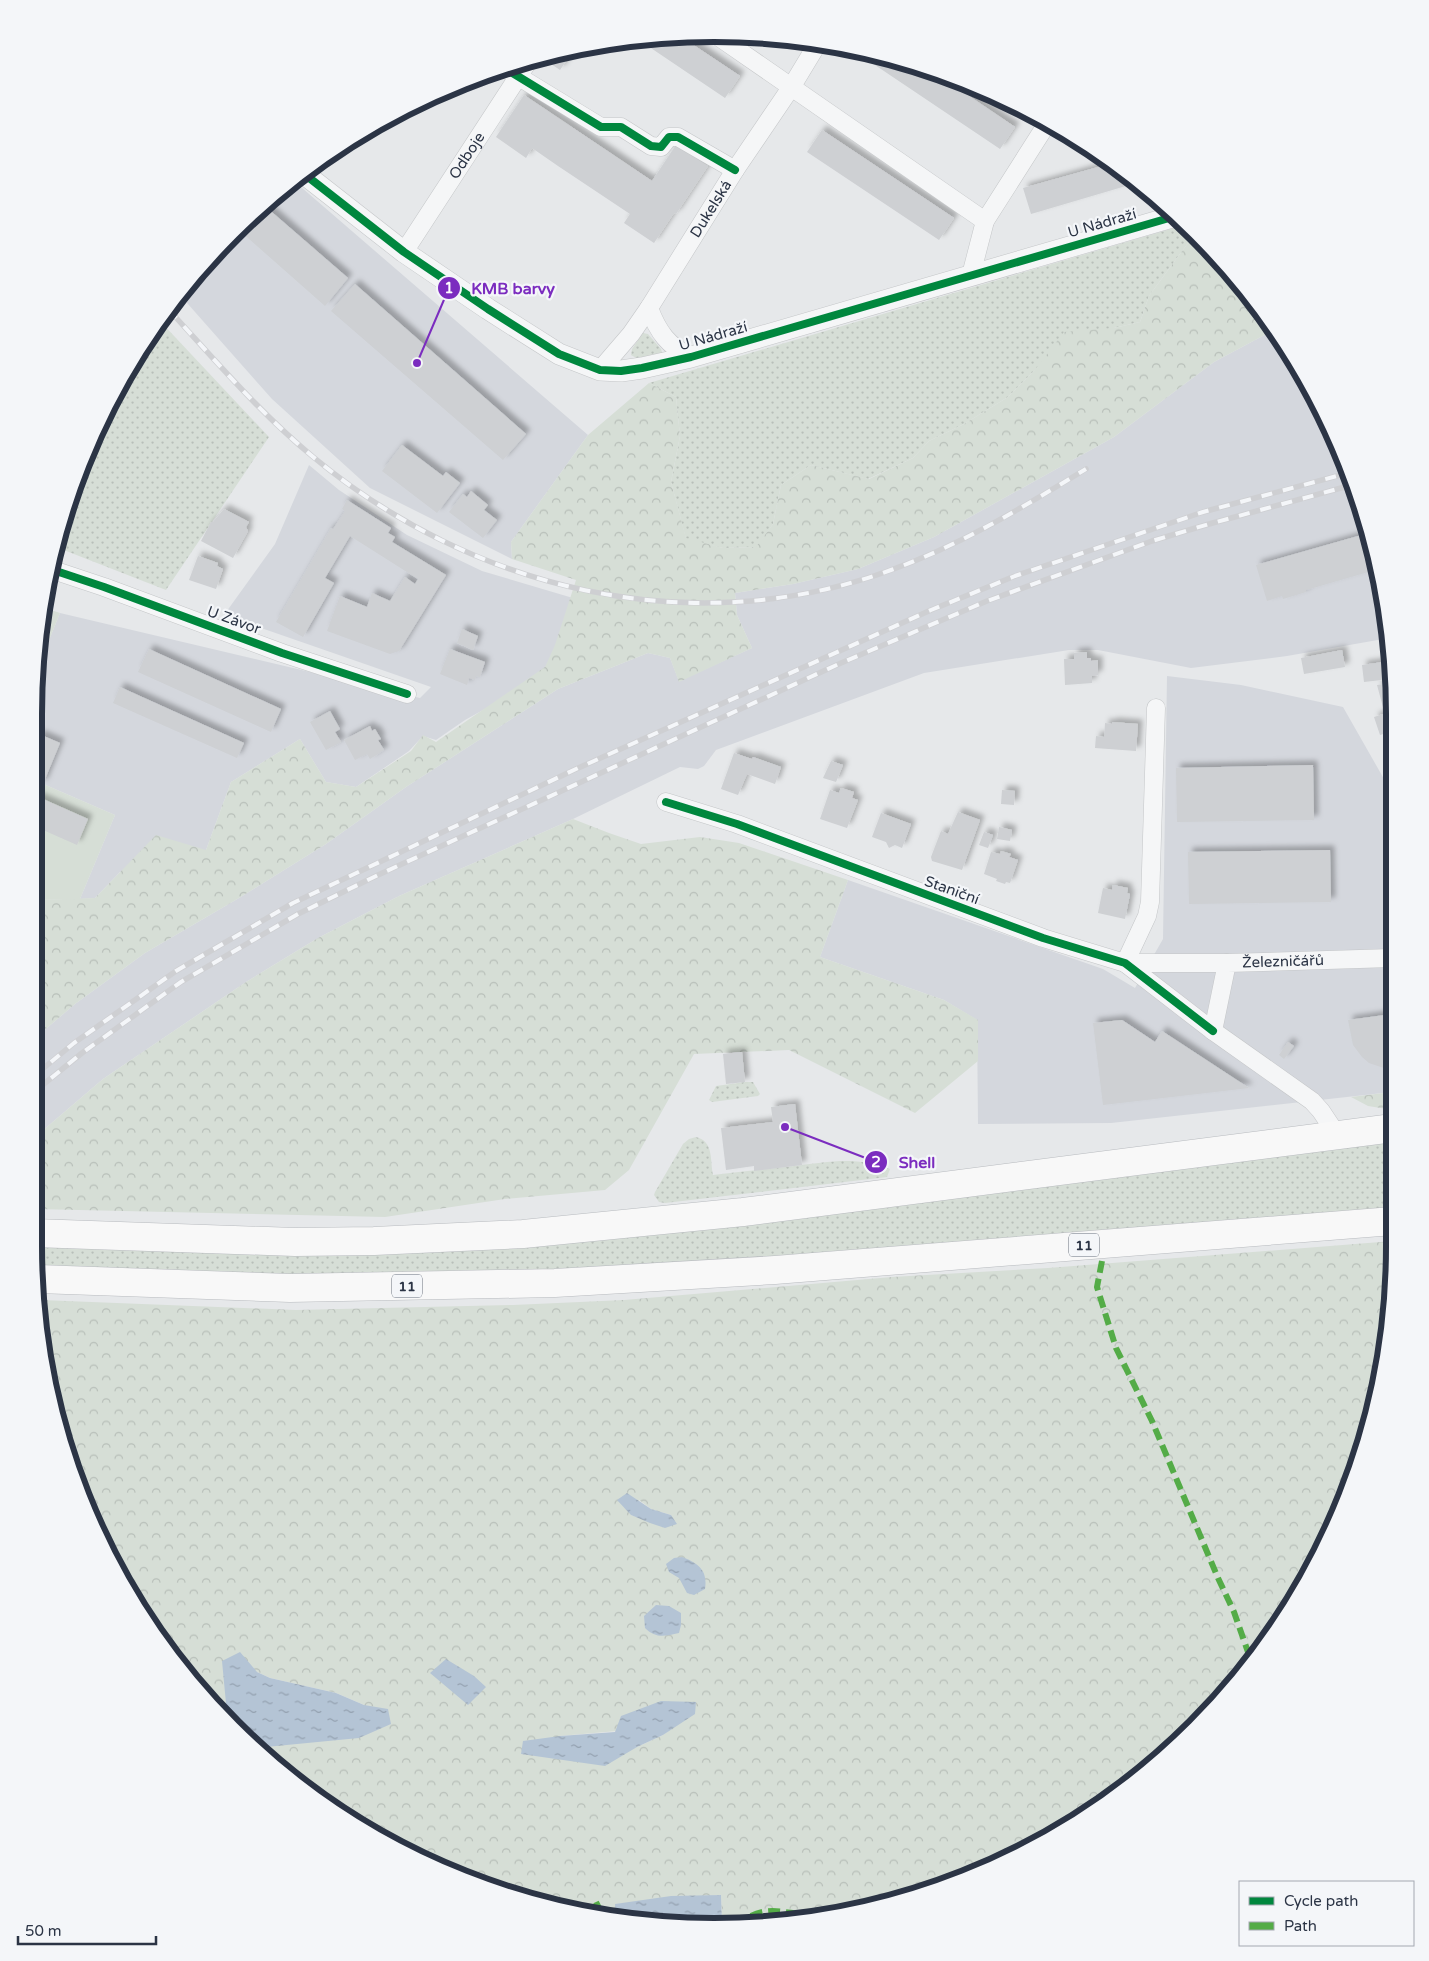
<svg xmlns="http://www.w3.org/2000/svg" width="1429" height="1961" viewBox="0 0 1429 1961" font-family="'Varela Round',sans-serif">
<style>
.built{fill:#d4d7dd}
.grass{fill:url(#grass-dots)}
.forest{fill:url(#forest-crowns);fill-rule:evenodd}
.park{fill:#d6ded6}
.water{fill:url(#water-ripples)}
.building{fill:#ced0d3;filter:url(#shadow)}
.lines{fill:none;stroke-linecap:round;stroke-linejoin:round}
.minor-casing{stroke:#c4c6c8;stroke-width:19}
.tertiary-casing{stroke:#c4c6c8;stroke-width:22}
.trunk-casing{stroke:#b8bbbf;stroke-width:29}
.minor{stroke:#f5f6f7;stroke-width:18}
.tertiary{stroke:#f5f6f7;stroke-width:21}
.trunk{stroke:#f8f8f8;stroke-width:28}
.rail-casing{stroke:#cecfd2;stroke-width:5.5}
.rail{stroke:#f4f6f9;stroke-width:4;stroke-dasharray:11;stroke-linecap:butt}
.quiet{stroke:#54ac47;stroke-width:6;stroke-dasharray:12 6;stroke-linecap:butt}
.cycleway-casing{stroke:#f4f6f9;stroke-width:11}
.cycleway{stroke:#00873e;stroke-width:8}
.labels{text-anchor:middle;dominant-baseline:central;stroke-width:4.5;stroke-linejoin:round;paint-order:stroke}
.shield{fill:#f4f6f9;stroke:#676e7b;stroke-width:1}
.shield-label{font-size:14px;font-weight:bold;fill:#2b3445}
.street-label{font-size:15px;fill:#2b3445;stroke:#f4f6f9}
.rim{fill:none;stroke:#2b3445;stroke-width:6}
.leader{fill:none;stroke:#7b2cbf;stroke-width:2}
.callout-dot{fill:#7b2cbf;stroke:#f4f6f9;stroke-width:2}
.mark-label{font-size:15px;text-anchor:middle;font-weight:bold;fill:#fff}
.callout-label{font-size:16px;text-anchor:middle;font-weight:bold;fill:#7b2cbf;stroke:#f4f6f9;stroke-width:4.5;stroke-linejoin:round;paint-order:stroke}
</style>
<defs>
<pattern id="grass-dots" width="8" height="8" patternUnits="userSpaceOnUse" patternTransform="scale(1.25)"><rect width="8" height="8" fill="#d6ded6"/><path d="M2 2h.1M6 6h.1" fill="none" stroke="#b8bfb9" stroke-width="1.8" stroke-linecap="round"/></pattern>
<pattern id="forest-crowns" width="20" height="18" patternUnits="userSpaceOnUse" patternTransform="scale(1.25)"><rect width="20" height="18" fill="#d6ded6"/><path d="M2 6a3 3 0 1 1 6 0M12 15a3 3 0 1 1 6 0" fill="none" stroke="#b8bfb9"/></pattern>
<pattern id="water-ripples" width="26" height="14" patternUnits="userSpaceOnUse" patternTransform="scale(1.25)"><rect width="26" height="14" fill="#b4c4d5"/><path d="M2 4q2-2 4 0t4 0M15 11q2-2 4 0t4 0" fill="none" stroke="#93a0af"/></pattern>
<filter id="shadow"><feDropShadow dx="4.5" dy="-4.5" stdDeviation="2.5" flood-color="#0004"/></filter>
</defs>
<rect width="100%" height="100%" fill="#e6e8ea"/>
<path class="built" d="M294 181 588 435 511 542 512 559 370 488 272 399 180 295 203 265Z
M1272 331 1343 454 1389 625V638L1287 656 1191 668 1098 650H1069L924 673 716 750 704 766 698 769 680 767 573 819 399 896 318 938 246 982 103 1079 34 1138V1039L75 1004 145 953 239 898 326 844 406 787 558 689 648 653 670 658 679 681 752 648 737 615 735 593 793 584 858 569 934 537 1114 437 1214 362Z
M309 465 339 490 407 535 482 571 583 601 561 667 465 720 436 740 423 736 409 751 356 787 326 782 300 739 231 782 206 850 120 872 95 898 80 899 115 815 34 780V714L41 660 60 613 420 698 431 687 224 615 275 544Z
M1167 676 1241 685 1343 707 1384 779 1390 777 1392 1092 1111 1123 978 1124 977 1020 944 1000 820 957 848 880 1103 969 1135 988 1163 939Z"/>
<path class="grass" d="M1184 225 1199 240 1188 243 1149 296 1140 322 1114 328 1034 371 1008 397 964 424 929 441 913 458 868 479 811 465 781 485 773 524 757 547 723 548 686 539 671 482 680 436 676 397 649 383Z
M160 321 269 437 166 590 56 547 57 539 86 454 148 337Z
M643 333 648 334 661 349 662 353 638 359 631 355 632 349Z
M745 1082H753L760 1094 758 1096 712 1102 709 1100 716 1086Z
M696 1137C714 1141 710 1161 713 1175 740 1172 767 1169 794 1166 828 1162 857 1156 890 1169L887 1177 665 1203 659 1202 654 1195 655 1192 683 1144 689 1139Z
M1393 1139V1210L659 1266 404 1277 190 1273 36 1265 34 1247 195 1251Z"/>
<path class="forest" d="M1199 240 1254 300 1272 331 1214 362 1114 437 934 537 858 569 793 584 735 593 737 615 752 648 679 682 670 658 648 653 558 689 406 787 326 844 239 898 145 953 75 1004 34 1039V900L95 898 156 835 206 850 231 782 300 739 326 782 356 787 411 751 423 735 436 742 545 667 555 645 576 580 512 559 511 542 588 435 649 383 676 397 680 436 671 482 686 538 723 548 756 547 773 524 781 485 811 465 869 479 913 458 929 441 964 424 1008 397 1034 371 1064 332 1114 328 1140 322 1149 296 1188 243Z
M573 819 609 833 641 844 700 837 739 843 848 880 820 957 944 1000 978 1020V1061L915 1113 789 1050 694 1054 629 1170 605 1190 505 1199 385 1217 34 1209V1138L103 1079 246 982 318 938 399 896Z
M1392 1092 1393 1110 1368 1106 1351 1097Z
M1393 1241 1394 1291 1372 1423 1325 1548 1254 1661 1129 1786 975 1875 806 1921 767 1919 760 1924 714 1927H709L722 1924 721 1895 616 1904V1918L582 1914 414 1857 265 1758 245 1735 266 1747 364 1705 336 1693 270 1678 257 1672 226 1691 227 1714 148 1624 86 1507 57 1423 41 1300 296 1310 513 1305 624 1300 892 1277 1048 1268ZM639 1500 651 1509 671 1515 665 1527 631 1515ZM675 1726 663 1735 637 1747 559 1758 521 1754 560 1736Z"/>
<path class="park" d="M48 609 60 613 41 660Z
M34 780 115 815 80 899 34 900Z"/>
<path class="water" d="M627 1493 651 1509 671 1515 677 1524 665 1528 650 1523 631 1515 617 1500Z
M682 1557C698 1563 708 1570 705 1589L694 1595 687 1593 679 1578 669 1572 666 1564 674 1558Z
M656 1605 669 1606 681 1613V1625L679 1633C665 1636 656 1639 645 1628L644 1616Z
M240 1652 257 1672 270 1678 336 1693 364 1705 388 1709 391 1724 359 1738 266 1747 245 1735 227 1714 222 1661Z
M446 1659 474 1676 486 1687 468 1705 430 1673Z
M661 1701 696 1702 695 1714 663 1735 637 1747 605 1766 521 1754 523 1741 560 1736 615 1732 621 1716Z
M721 1895 722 1924 709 1927 616 1918 615 1904 671 1896Z"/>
<path class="building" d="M670 35 680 36 740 76 725 98 639 40Z
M566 52 570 55 560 70 548 62 552 55Z
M872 56 929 69 1015 127 1000 149 869 61Z
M524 95 652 181 676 145 708 166 676 214 674 213 654 243 624 223 630 214 558 166 532 148 526 158 496 137Z
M822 130 954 218 939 240 807 152Z
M1109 164 1136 183 1031 214 1023 188Z
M266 207 348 278 325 306 240 231Z
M355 284 526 434 503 460 331 311Z
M402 445 443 476 446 472 460 483 437 513 382 471Z
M471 491 488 505 484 510 497 520 483 538 449 512 463 494 467 497Z
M347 500 391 528 388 533 395 537 392 542 446 575 399 651 390 654 327 631 340 596 367 607 372 593 390 601 405 577 415 584 418 579 350 536 325 578 334 583 303 637 276 622 331 528 333 529 345 511 342 509Z
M224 509 249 522 246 527 248 531 233 558 201 541 211 522H213Z
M1365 534 1375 570 1306 590V592L1283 599 1282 596 1267 601 1256 565Z
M198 556 218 563 217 566 223 569 216 589 189 580Z
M462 629 478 636 473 650 457 643Z
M149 649 281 709 271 732 138 672Z
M450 649 485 662 480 677 476 676 475 680 469 678 467 685 440 674Z
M1342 650 1345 667 1304 674 1301 658Z
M1087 652V658H1091V661L1098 660V675L1092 676V683L1065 685 1064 659H1074V653Z
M1390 661V679L1364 682 1362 665Z
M1390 683V709L1384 711 1377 685Z
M120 687 244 743 237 758 113 703Z
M330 711 340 729 335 732 341 742 326 750 310 722Z
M1390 712V732L1380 735 1374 717Z
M1112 722 1138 724 1136 751 1095 748 1096 736 1104 737 1105 723 1112 724Z
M370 726 372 731 375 729 381 739 378 740 384 750 370 759 367 754 355 760 344 740Z
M39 734 60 743 43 784 34 780V748Z
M734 753 752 759 753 757 781 767 775 784 747 774 738 795 721 789Z
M831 761 843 765 836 782 823 778Z
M1313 765 1314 820 1177 822 1176 768Z
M841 788 854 792 852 798 858 800 847 828 820 819 830 790 839 793Z
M1002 790 1015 791 1014 805 1001 804Z
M34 795 88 819 77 845 34 826Z
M958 812 980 820 962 870 932 861 931 857 941 831 948 834Z
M881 813 911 824 902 848 895 845 889 848 886 842 872 837Z
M999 827 1012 830 1010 841 997 839Z
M984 832 993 835 988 848 979 845Z
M1330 850 1331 902 1189 904 1188 852Z
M1001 851 1011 854 1009 857 1018 860 1010 883 1006 882 1005 884 996 881 997 879 984 874 991 852 1000 854Z
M1113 885 1128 888 1127 893 1130 894 1125 919 1098 913 1103 888 1112 890Z
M1392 1014V1068L1387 1069 1369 1063 1362 1057 1353 1045 1348 1020Z
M1122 1020 1155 1042 1162 1031 1249 1088 1103 1105 1093 1023Z
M1288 1042 1294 1046 1284 1059 1279 1055Z
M742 1052 745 1082 726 1084 723 1054Z
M795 1104 802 1165 754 1171V1166L726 1170 721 1128 773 1122 771 1107Z"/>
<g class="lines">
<defs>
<g id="minor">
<path d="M719 37 985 221"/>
<path d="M506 69 601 127H621L651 146 661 147 669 137H678L735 170"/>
<path id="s1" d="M404 252 529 60"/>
<path d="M971 275 985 221 1048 122"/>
<path d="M649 308C658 332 668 346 691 357"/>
<path id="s2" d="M600 370 631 334 649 308 735 170 792 86 818 43"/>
<path d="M53 570 104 587 282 653 407 694"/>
<path d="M1156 708 1150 902 1147 916 1125 963H1227"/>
<path d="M666 802 737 824 1043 938 1125 963 1213 1031"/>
<path id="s3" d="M1337 1135 1321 1111 1312 1101 1213 1031 1227 963 1392 958"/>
</g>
<path id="tertiary" d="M303 173 404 252 488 309 559 354 600 370 621 371 642 368 691 357 1176 216"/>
<path id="trunk" d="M34 1233 295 1242 374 1241 523 1234 743 1212 1393 1128
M38 1279 290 1288 555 1283 775 1270 1393 1221"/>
</defs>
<use href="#minor" class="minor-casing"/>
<use href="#tertiary" class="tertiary-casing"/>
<use href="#trunk" class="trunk-casing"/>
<use href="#minor" class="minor"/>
<use href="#tertiary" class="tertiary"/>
<use href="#trunk" class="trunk"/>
<defs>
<path id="rail" d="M169 310C215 360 259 412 312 456 473 590 691 643 891 570 961 545 1023 507 1086 469
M34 1076 74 1043 176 971 293 903 576 769 931 610 1015 576 1203 512 1348 473
M34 1092 82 1053 181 982 298 914 378 875 841 663 987 601 1152 541 1209 524 1352 485"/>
</defs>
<use href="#rail" class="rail-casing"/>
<use href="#rail" class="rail"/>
<path class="quiet" d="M1102 1261 1097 1287 1116 1348 1152 1421 1218 1578 1234 1612 1248 1652 1255 1660
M596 1902 603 1916
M736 1926C767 1900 784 1916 818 1915 830 1915 841 1908 853 1908"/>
<defs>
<path id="cycleway" d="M506 69 601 127H621L651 146 661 147 669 137H678L735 170
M303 173 404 252 488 309 559 354 600 370 621 371 642 368 691 357 1176 216
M53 570 104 587 282 653 407 694
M666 802 737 824 1043 938 1125 963 1213 1031"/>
</defs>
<use href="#cycleway" class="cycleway-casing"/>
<use href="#cycleway" class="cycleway"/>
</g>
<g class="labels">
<g class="shield">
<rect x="1069" y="1233.5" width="30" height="23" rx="4"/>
<rect x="392" y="1274.5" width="30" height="23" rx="4"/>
</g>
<g class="shield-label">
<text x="1084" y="1245">11</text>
<text x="407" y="1286">11</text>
</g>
<g class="street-label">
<text stroke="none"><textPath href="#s1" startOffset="115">Odboje</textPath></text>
<text stroke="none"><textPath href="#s2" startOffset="196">Dukelská</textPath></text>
<text transform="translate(1102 223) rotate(-16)">U Nádraží</text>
<text transform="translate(713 336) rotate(-16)">U Nádraží</text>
<text transform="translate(234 620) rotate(20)">U Závor</text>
<text transform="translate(952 890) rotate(20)">Staniční</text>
<text stroke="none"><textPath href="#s3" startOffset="289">Železničářů</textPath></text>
</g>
</g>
<path d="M0 0H1429V1961H0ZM714 42H714A672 672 0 0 1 1386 714V1246A672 672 0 0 1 714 1918H714A672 672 0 0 1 42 1246V714A672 672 0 0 1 714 42Z" fill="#f4f6f9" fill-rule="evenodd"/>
<path class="rim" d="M714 42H714A672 672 0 0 1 1386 714V1246A672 672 0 0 1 714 1918H714A672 672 0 0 1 42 1246V714A672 672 0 0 1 714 42Z"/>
<path class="leader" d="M417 363L449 288M785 1127L876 1162"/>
<g class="callout-dot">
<circle cx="417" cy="363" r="5"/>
<circle cx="785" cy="1127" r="5"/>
<circle cx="449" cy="288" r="12"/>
<circle cx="876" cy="1162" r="12"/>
</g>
<g class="mark-label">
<text x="449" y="293">1</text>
<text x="876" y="1167">2</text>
</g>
<g class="callout-label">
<text x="513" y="294">KMB barvy</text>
<text x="917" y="1168">Shell</text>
</g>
<rect x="1239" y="1881" width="175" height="65" fill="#f4f6f9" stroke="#a4a8b1"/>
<rect x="1249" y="1897" width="25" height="8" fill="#00873e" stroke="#a4a8b1"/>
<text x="1284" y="1906" font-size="15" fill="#2b3445">Cycle path</text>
<rect x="1249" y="1922" width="25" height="8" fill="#54ac47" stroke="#a4a8b1"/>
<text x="1284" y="1931" font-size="15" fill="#2b3445">Path</text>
<path d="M18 1936v8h138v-8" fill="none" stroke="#2b3445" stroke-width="2.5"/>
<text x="25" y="1936" font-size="15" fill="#2b3445" stroke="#f4f6f9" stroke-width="4" paint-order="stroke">50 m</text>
</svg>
